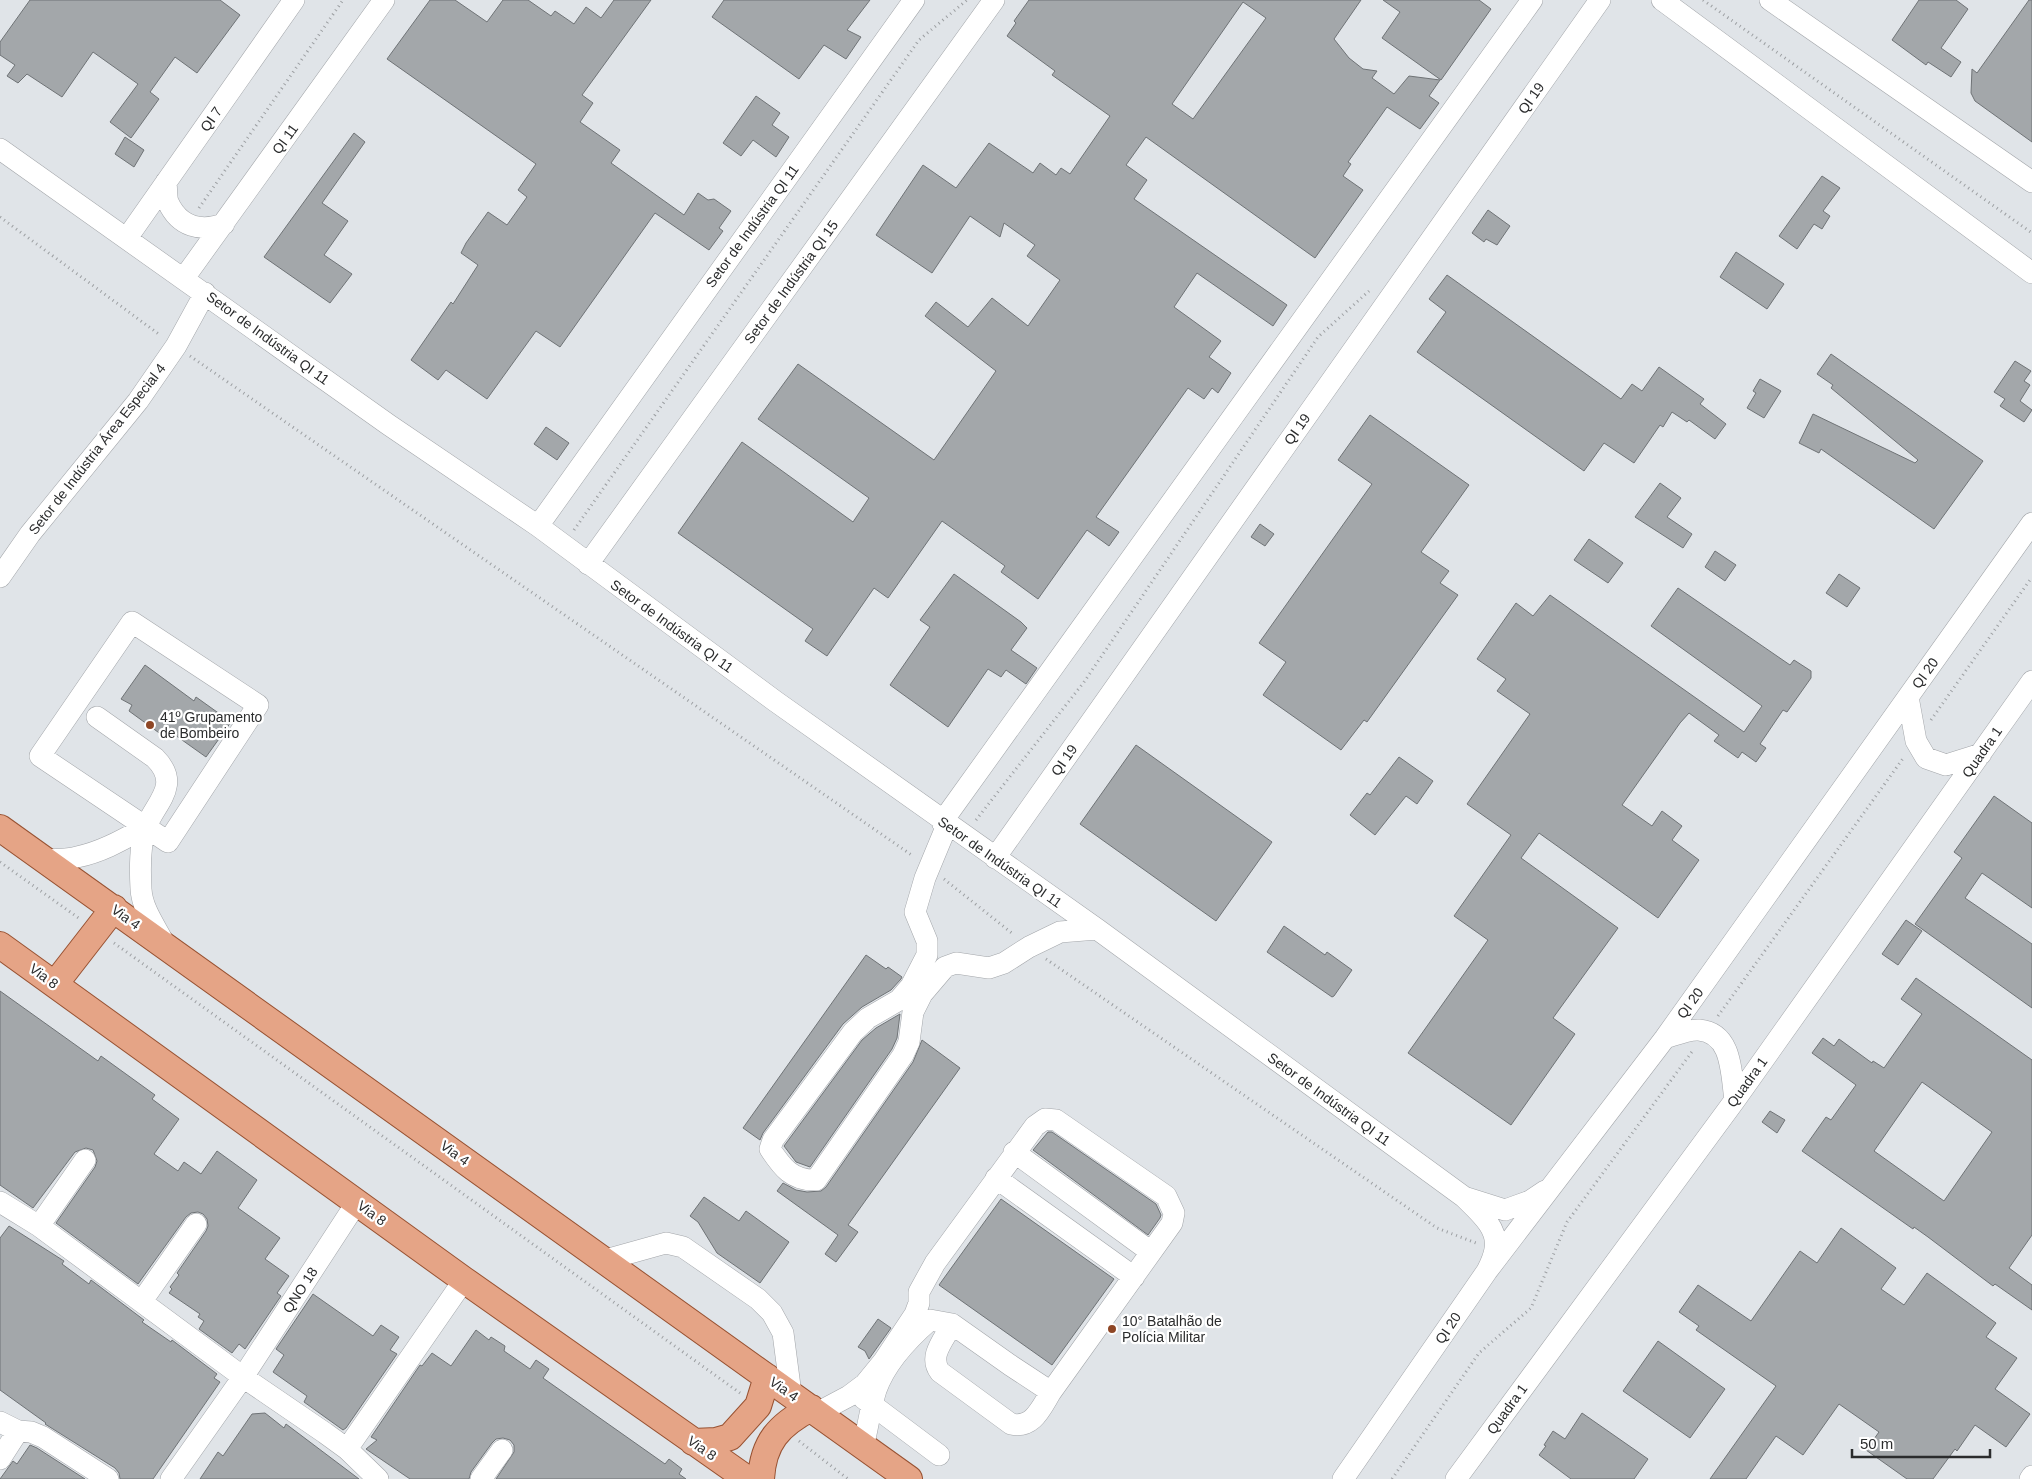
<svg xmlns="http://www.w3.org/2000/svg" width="2032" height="1479" viewBox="0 0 2032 1479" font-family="Helvetica,sans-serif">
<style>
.building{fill:#a3a7aa;stroke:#6f7376;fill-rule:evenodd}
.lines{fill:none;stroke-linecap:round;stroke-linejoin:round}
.minor-casing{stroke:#a3a6aa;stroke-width:22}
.major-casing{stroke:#985232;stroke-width:28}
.path{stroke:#9c9fa2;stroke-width:3;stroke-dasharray:1 4;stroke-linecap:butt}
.minor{stroke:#fff;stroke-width:21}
.major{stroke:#e5a486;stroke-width:26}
.poi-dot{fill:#8e4625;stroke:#fff;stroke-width:2}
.labels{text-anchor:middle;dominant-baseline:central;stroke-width:4.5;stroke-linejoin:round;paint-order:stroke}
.street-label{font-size:14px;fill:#2b2c2d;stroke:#fff}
.poi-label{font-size:14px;fill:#2b2c2d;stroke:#fff;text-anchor:start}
</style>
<rect width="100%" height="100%" fill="#e0e4e8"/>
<path class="building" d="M30 0H220L240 15 197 73 175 57 150 92 159 99 131 138 110 122 138 84 93 52 62 97 27 74 18 83 7 76 15 65 0 55V42Z
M430 0H455L487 22 503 0H528L551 16 555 11 574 24 586 7 601 18 614 0H651L582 95 593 103 580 122 620 150 611 163 684 215 698 193 708 200 714 199 731 211 719 228 723 231 709 250 655 213 560 347 536 331 487 399 446 370 438 380 411 360 451 302 453 304 478 265 461 253 466 243 488 212 507 225 527 197 518 190 536 164 387 59Z
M724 0H870L847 30 861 37 846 59 824 45 799 79 712 17Z
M1029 0H1361L1334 39 1349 58 1363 69 1377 71 1372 78 1394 94 1409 76 1440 80 1429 96 1439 103 1420 129 1387 107 1348 162 1351 164 1343 176 1363 190 1315 258 1146 137 1126 165 1147 180 1134 199 1287 305 1273 326 1197 273 1174 307 1221 341 1209 357 1231 373 1218 393 1212 388 1204 399 1188 388 1096 517 1119 532 1109 546 1087 530 1038 599 1001 572 1005 566 942 521 888 598 874 588 827 656 805 641 813 629 678 533 742 442 853 522 869 498 758 419 798 364 934 460 996 371 925 316 936 302 968 327 992 298 1028 326 1060 280 1027 256 1035 245 1004 223 1000 237 970 216 932 273 876 235 923 165 956 188 989 143 1033 173 1040 163 1056 175 1061 168 1070 174 1110 116 1052 75 1055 71 1007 36 1016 23 1014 21ZM1243 2 1266 18 1193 119 1172 104Z
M1383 0H1479L1491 9 1441 80 1382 38 1400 12Z
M1919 0H1956L1968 9 1941 48 1961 62 1951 77 1928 62 1926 65 1892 40Z
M2029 0H2032V142L1975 101 1971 93 1972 69 1977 73Z
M756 96 780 113 772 125 789 137 776 157 753 140 741 156 723 143Z
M354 133 365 142 322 203 348 221 324 255 352 274 330 303 264 257Z
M125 137 144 150 134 167 115 154Z
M1822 176 1840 188 1823 211 1830 216 1822 229 1814 224 1797 249 1779 236Z
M1488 210 1510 226 1497 245 1486 239 1484 242 1472 233Z
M1736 252 1784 284 1767 309 1720 277Z
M1447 275 1621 399 1632 384 1642 391 1659 367 1704 399 1700 404 1726 424 1715 439 1689 420 1687 422 1672 412 1663 427 1660 425 1634 463 1604 443 1584 471 1417 352 1446 312 1429 299Z
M1831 354 1983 461 1934 529 1821 449 1819 453 1799 443 1813 414 1915 463 1918 460 1831 388 1833 385 1817 374Z
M2015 361 2031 371 2024 381 2030 385 2020 401 2032 410 2024 422 2000 406 2005 399 1994 392Z
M1760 379 1781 391 1764 418 1747 408 1756 393 1753 391Z
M1370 415 1469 485 1421 552 1449 571 1440 583 1458 595 1367 722 1364 720 1341 750 1263 695 1286 662 1259 643 1372 484 1338 460Z
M546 427 569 443 557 460 534 444Z
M1660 483 1681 498 1667 517 1692 534 1683 548 1635 517Z
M1260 524 1274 534 1265 546 1251 537Z
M1589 539 1623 563 1608 583 1574 560Z
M1715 551 1736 565 1725 581 1705 567Z
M954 574 1021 622 1027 628 1011 650 1037 668 1026 684 1006 670 1001 677 988 669 948 727 890 685 930 627 920 620Z
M1839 574 1860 588 1847 607 1826 593Z
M1678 588 1790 665 1794 660 1811 671V678L1787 712 1783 710 1760 744 1766 748 1756 762 1742 752 1738 758 1714 741 1719 735 1689 713 1680 723 1622 805 1652 826 1662 811 1682 826 1672 840 1699 860 1658 918 1539 833 1521 858 1618 928 1553 1018 1575 1034 1511 1125 1408 1053 1488 940 1454 916 1511 835 1467 804 1530 714 1497 691 1506 679 1477 659 1516 603 1533 616 1550 595 1744 732 1762 706 1651 626Z
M145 665 194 701 196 697 231 722 206 757 175 735H162L129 711 132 705 121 699Z
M1136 745 1272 842 1216 921 1080 824Z
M1399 757 1433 781 1417 804 1406 796 1375 835 1350 815 1367 793 1370 795Z
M1994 796 2032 823V908L1982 873 1965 898 2032 944V1008L1915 924 1962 858 1954 852Z
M1906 920 1922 931 1898 965 1882 954Z
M1284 926 1325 955 1327 952 1352 970 1334 996 1332 997 1267 952Z
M866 955 886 969 888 967 902 977 901 979 891 990 862 1007 843 1024 763 1133 760 1140 743 1128Z
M1916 978 2032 1060V1235L2009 1268 2032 1285V1310L1995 1284 1993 1286 1928 1237 1914 1227 1913 1229 1802 1151 1826 1117 1831 1120 1856 1085 1812 1053 1823 1038 1834 1046 1839 1039 1872 1063 1873 1061 1884 1068 1922 1014 1901 999ZM1922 1082 1992 1132 1944 1201 1874 1151Z
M0 991 98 1061 101 1056 155 1095 152 1099 179 1119 154 1154 178 1171 184 1162 201 1174 217 1151 257 1180 238 1208 280 1238 265 1259 289 1276 277 1293 281 1296 245 1349 239 1344 232 1353 199 1329 204 1321 198 1317 200 1314 169 1293 172 1289 170 1287 179 1275 177 1273 206 1231 208 1226 207 1219 203 1214 198 1212 191 1213 186 1217 138 1284 56 1223 95 1167 97 1161 93 1150 86 1148 75 1152 33 1208 0 1185Z
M900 1014 897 1038 892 1049 810 1167 796 1162 784 1146 862 1040 876 1028Z
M922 1040 960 1068 848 1225 858 1232 836 1262 825 1254 838 1235 777 1191 783 1183 796 1190 807 1192 821 1191 826 1187 913 1062Z
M1770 1111 1785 1120 1777 1133 1762 1122Z
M1048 1132H1052L1156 1204 1161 1215 1160 1218 1148 1235 1033 1150Z
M704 1197 739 1221 746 1211 789 1242 760 1283 717 1253 698 1222 690 1216Z
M1001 1199 1114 1279 1052 1365 939 1285Z
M9 1226 64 1261 62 1264 89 1284 91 1280 95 1283 144 1320 142 1322 171 1342 172 1340 217 1374 214 1378 220 1382 153 1479H120L119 1473 115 1468 45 1424 46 1423 0 1390V1238Z
M1841 1228 1896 1268 1881 1289 1904 1305 1927 1273 1996 1323 1986 1337 2017 1358 1995 1389 2030 1414 2006 1447 1975 1425 1957 1451 1955 1449 1933 1479H1907L1866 1450 1879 1432 1839 1404 1803 1455 1776 1436 1746 1479H1710L1776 1386 1696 1330 1699 1326 1679 1312 1698 1285 1751 1321 1800 1251 1817 1263Z
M313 1294 373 1336 381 1325 399 1337 390 1350 397 1354 346 1428 343 1430 304 1402 307 1396 273 1372 284 1355 276 1349Z
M878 1319 891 1328 869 1359 865 1351 858 1347Z
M476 1330 489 1340 491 1337 505 1346 504 1351 530 1369 536 1360 549 1369 543 1378 665 1464 669 1459 682 1469 679 1474 686 1479H496L514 1452V1445L510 1440 503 1438 496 1439 492 1443 471 1472 469 1479H410L366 1449 377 1440 371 1437 420 1365 422 1366 432 1353 451 1366Z
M1658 1341 1725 1389 1690 1438 1623 1391Z
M265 1413 284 1428 286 1424 359 1479H200L218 1452 223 1456 252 1414Z
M1582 1413 1648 1459 1634 1479H1571L1539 1455 1546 1446 1544 1445 1553 1431 1565 1439Z
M30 1445 37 1448 85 1479H0L13 1461 17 1464Z"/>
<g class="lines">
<defs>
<path id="minor" d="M1662 0 2032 273
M1770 0 2032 182
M0 149 389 425 538 526 775 701 1097 929 1464 1197C1478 1211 1499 1228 1495 1249 1494 1257 1490 1265 1487 1271
M166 182C167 188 166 196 168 202 179 227 201 232 224 224
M127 238 294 0
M184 278 384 0
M538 526 914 0
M588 564 994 0
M0 577 30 534 138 401 176 346 205 293
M132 622 258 705 168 842 40 756Z
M1908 697 1916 741 1926 758 1946 765 1981 754
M97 717 155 758C182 785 155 803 146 827 140 843 140 871 141 889 142 909 156 927 165 945
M942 822 1532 0
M947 825 925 878 915 912 927 941V955L911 986 899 1000 868 1018 853 1032 773 1140 770 1149C782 1167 792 1181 816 1180L903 1055 909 1042 913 1012 922 994 945 967 956 963 989 968 1004 963 1029 947 1060 932 1097 929
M995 858 1600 0
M46 860C56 859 67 860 77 857 102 852 124 839 146 827
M1665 1038C1675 1035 1689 1029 1699 1030 1733 1033 1731 1074 1735 1100
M1014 1152 1151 1252
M996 1178 1134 1277
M1467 1198 1505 1210 1530 1201 1545 1191
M0 1202 39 1226 243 1377 325 1433 347 1449 378 1479
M39 1226 85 1160
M605 1260 666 1243 683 1247 758 1299 772 1313 783 1333 791 1394
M142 1301 196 1224
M952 1324C944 1340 928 1356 940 1372L1011 1424C1033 1429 1041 1408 1051 1392
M863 1398 939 1455
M817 1413 849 1396 865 1384 883 1362 915 1314 919 1303V1292L935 1263 1035 1126 1045 1119 1056 1120 1166 1196 1174 1213 1172 1223 1051 1392 1010 1365 952 1324 930 1320C908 1339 886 1362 876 1390 870 1409 868 1428 863 1447
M0 1422 18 1431 31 1432 43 1437 108 1479
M347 1449 464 1280
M0 1459 18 1431
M171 1479 243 1377 357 1202
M481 1479 502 1450
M1343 1479 1487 1271 1665 1038 2032 523
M1456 1479 1735 1100 2032 681
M2030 1479 2032 1476"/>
<path id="major" d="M0 828 909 1479
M0 945 464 1280 747 1479
M55 984 114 908
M693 1442 716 1441 730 1437 758 1406 767 1377
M761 1479C763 1442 779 1425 811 1408"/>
</defs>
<use href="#minor" class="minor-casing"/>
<use href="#major" class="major-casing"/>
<path class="path" d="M1703 0 2032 233
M199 208 343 0
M0 217 160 335
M190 356 913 856
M574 530 919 40 967 0
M1931 720 2032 577
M976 820 1084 682 1318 337 1369 291
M0 862 80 919
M944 879 1013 934
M114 943 740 1393
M1046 959 1437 1228 1476 1243
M1718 1016 1904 757
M799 1441 848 1479
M1392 1479 1479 1353 1531 1308 1567 1222 1694 1049"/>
<use href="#minor" class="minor"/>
<use href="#major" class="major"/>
</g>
<g class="poi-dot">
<circle cx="150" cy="725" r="5"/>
<circle cx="1112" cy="1329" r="5"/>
</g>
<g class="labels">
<g class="street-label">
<text transform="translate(1531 98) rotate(-55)">QI 19</text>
<text transform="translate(211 119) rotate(-55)">QI 7</text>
<text transform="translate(285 139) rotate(-54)">QI 11</text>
<text transform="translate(752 226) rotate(-54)">Setor de Indústria QI 11</text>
<text transform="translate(791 282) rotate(-54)">Setor de Indústria QI 15</text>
<text transform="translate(268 338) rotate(36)">Setor de Indústria QI 11</text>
<text transform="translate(1297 429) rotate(-55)">QI 19</text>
<text transform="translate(97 449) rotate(-52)">Setor de Indústria Área Especial 4</text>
<text transform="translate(672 626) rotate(36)">Setor de Indústria QI 11</text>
<text transform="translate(1925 673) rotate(-54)">QI 20</text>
<text transform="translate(1982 752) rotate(-55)">Quadra 1</text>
<text transform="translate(1064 760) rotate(-55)">QI 19</text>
<text transform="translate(1000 862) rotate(35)">Setor de Indústria QI 11</text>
<text transform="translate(126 917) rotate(36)">Via 4</text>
<text transform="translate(44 976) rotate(37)">Via 8</text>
<text transform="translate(1690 1003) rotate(-54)">QI 20</text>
<text transform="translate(1747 1082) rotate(-54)">Quadra 1</text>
<text transform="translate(1329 1099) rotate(36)">Setor de Indústria QI 11</text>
<text transform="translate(455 1153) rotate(36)">Via 4</text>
<text transform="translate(372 1213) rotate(36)">Via 8</text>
<text transform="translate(300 1290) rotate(-57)">QNO 18</text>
<text transform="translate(1448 1328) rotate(-56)">QI 20</text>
<text transform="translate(784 1389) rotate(35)">Via 4</text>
<text transform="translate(1507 1409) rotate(-54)">Quadra 1</text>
<text transform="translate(702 1448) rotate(35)">Via 8</text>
</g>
<g class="poi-label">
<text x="160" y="717">41º Grupamento<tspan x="160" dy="16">de Bombeiro</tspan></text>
<text x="1122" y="1321">10° Batalhão de<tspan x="1122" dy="16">Polícia Militar</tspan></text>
</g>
</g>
<path d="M1852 1449v8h138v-8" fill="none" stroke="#2b2c2d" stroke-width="2.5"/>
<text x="1860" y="1449" font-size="15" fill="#2b2c2d" stroke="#ffffff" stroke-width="4" paint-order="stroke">50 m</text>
</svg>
